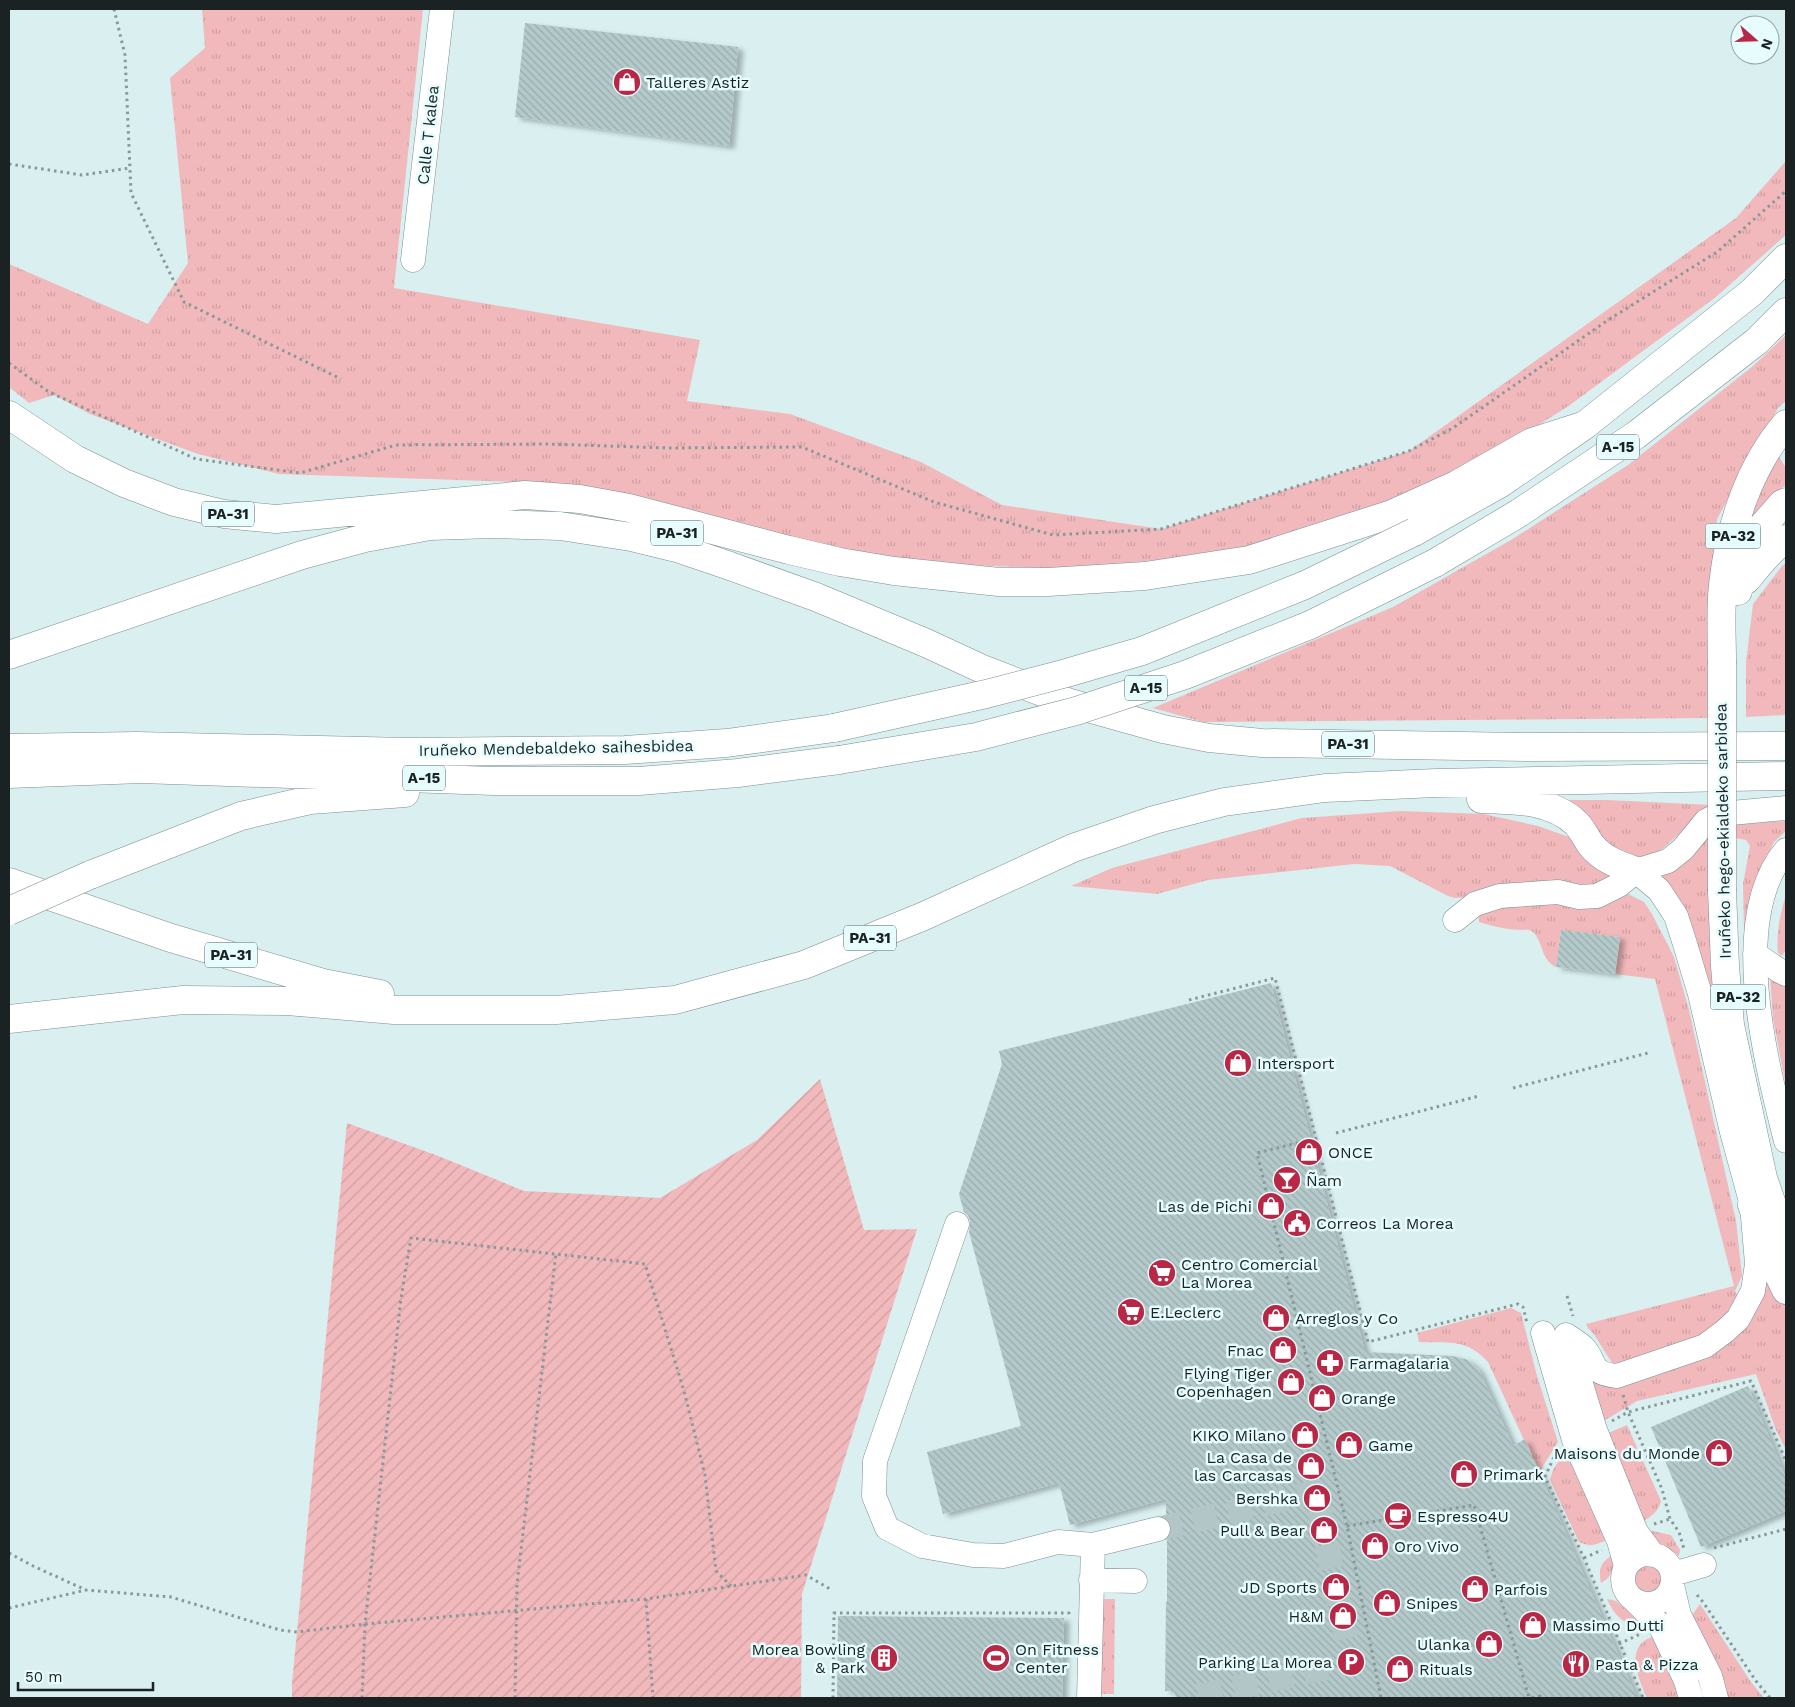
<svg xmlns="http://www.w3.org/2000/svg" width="1795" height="1707" viewBox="0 0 1795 1707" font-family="'Work Sans',sans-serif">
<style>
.grass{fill:url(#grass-tufts)}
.garden{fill:url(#garden-furrows)}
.building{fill:url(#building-back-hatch);filter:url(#shadow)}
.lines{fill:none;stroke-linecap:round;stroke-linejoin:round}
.minor-tunnel{stroke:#b3c6c7;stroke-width:24;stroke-dasharray:24 12;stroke-linecap:butt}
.minor-casing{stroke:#7b8f90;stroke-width:25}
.highway-casing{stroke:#7b8f90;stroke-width:29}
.path{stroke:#889899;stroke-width:3;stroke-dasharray:2.5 4;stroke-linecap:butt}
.minor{stroke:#fff;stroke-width:24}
.highway{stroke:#fff;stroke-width:28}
.highway-bridge-casing{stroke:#7b8f90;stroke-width:29;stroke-linecap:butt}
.highway-bridge{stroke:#fff;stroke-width:28}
.labels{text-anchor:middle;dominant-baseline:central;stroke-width:5;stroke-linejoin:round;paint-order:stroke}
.shield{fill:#e6fcfd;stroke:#576364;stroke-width:1}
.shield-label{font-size:15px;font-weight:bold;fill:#1a2223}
.poi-label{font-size:16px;fill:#1a2223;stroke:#e6fcfd;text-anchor:start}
.street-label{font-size:16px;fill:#1a2223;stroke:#e6fcfd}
</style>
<defs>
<pattern id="grass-tufts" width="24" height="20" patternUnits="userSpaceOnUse" patternTransform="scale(1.25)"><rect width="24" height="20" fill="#f2b9bc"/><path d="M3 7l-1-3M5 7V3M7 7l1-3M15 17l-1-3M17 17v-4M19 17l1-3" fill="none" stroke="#cf9fa1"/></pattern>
<pattern id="garden-furrows" width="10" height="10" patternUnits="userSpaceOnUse" patternTransform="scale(1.25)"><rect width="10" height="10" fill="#f2b9bc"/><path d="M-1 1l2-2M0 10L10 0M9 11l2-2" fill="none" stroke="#cf9fa1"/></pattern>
<pattern id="building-back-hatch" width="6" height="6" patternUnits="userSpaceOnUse" patternTransform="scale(1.25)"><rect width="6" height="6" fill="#b4c9ca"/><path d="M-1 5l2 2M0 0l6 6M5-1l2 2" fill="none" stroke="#9aacad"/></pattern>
<filter id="shadow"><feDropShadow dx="5.5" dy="3" stdDeviation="2.5" flood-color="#0004"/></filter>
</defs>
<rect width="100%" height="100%" fill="#d9eff0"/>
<path class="grass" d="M202 9H423L394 288 700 340 687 401 790 414 921 462 1002 505 1161 529 1409 451 1736 218 1786 161V235L1716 297 1570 405 1471 468 1340 523 1219 553 1074 569 911 563 781 535 644 497 548 483 279 474 198 454 90 414 54 395 29 403 9 387V264L148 324 188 263 170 78 205 48Z
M1786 335V401L1778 408 1717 519 1707 612 1708 718 1203 722 1153 708 1393 607 1511 540 1628 465 1753 366Z
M1777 453 1786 468V485L1771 495 1746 532 1752 506Z
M1786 563V715L1746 717V663L1753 604 1782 566Z
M1567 800H1607L1712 805 1654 856 1637 857 1609 848 1582 813Z
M1401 811 1484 814 1538 826 1572 838 1610 872 1615 881 1596 888 1455 898 1448 896 1390 866 1354 864 1208 880 1157 894 1071 886 1112 868 1302 818Z
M1786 821V831L1774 842 1760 871 1745 974 1743 884 1750 846 1746 840C1731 837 1718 836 1708 849L1720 1026 1651 873 1712 825Z
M1622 891 1644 902 1652 914 1674 957 1689 1010 1736 1221 1742 1276 1735 1291 1739 1298 1715 1329 1686 1346 1618 1369C1608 1359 1603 1348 1595 1336 1592 1331 1588 1330 1586 1324L1734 1286 1655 979 1615 974 1620 937 1561 930 1556 967C1540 959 1544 943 1533 932 1529 929 1526 930 1522 930 1508 930 1492 926 1479 922 1478 916 1480 913 1486 909Z
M1786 895 1785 951 1782 956 1778 953C1776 933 1780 914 1786 895Z
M1770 976 1786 986V1087L1773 1018Z
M1767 1262 1786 1306V1450L1776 1430 1756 1374 1637 1401 1602 1422 1584 1373 1695 1358Z
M1511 1308 1521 1313 1537 1376 1558 1442 1543 1466 1540 1475 1488 1362C1467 1338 1448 1343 1419 1342L1417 1333Z
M1627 1425 1661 1501C1658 1512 1652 1516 1642 1522L1606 1434Z
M1571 1449 1607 1540C1596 1545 1590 1547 1579 1542L1550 1480C1553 1466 1560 1458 1571 1449Z
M1652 1531 1671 1535 1680 1550 1679 1556C1668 1547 1655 1544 1648 1532Z
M1614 1553C1616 1564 1612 1578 1601 1583 1598 1566 1601 1564 1614 1553Z
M1632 1579a16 16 0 1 1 32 0a16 16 0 1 1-32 0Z
M1103 1599H1115L1114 1694H1101Z
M1607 1599 1616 1601 1629 1612 1645 1619 1650 1624C1628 1629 1615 1618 1607 1599Z
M1700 1604 1751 1682 1764 1698H1724L1690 1618Z
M1656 1636 1682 1698H1647C1638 1678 1623 1643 1656 1636Z"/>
<path class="garden" d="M820 1079 864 1230 917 1229 802 1594 801 1698H292V1683L347 1123 441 1157 524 1191 660 1198 757 1140Z"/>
<path class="building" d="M525 23 738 47 729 146 515 117Z
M1561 930 1620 937 1615 974 1556 967Z
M1271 983 1365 1352 1453 1356 1468 1360 1479 1370 1513 1446 1525 1439 1637 1698H1176L1174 1691H1165L1166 1602H1167V1540L1171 1533V1526L1166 1518V1499L1070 1525 1059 1483 943 1514 927 1452 1021 1426 969 1232 970 1221 968 1215 964 1212 959 1194 1002 1064 999 1051Z
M1748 1386 1786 1478V1511L1701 1547 1651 1427Z
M838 1616 1064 1618 1062 1698H837Z"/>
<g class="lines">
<path class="minor-tunnel" d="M1158 1529 1316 1492 1351 1662 1189 1698"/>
<defs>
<path id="minor" d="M413 260 442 9
M1786 850C1728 918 1766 1062 1786 1141
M1455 920 1475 904 1500 896 1558 892 1579 897 1597 896 1619 885 1636 871 1668 861 1683 849 1706 821 1720 814 1786 808
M1755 954 1780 971 1786 974
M957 1224 875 1461 874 1496 887 1528 922 1546 973 1555 1004 1556 1058 1542 1093 1545 1158 1529
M1543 1333 1574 1440 1619 1541 1626 1566
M1566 1335C1572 1339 1578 1343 1583 1347 1598 1363 1588 1373 1617 1376L1705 1346 1725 1331 1738 1319 1753 1291 1757 1264 1752 1205 1732 1132 1700 994 1685 944 1676 916 1659 890 1636 871
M1568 1341 1595 1430 1636 1532 1653 1555
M1623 1579a25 25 0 1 1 50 0a25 25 0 1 1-50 0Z
M1673 1574 1704 1565
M1091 1580 1135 1581
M1672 1585 1679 1615 1710 1676 1716 1698
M1636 1602 1660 1625 1686 1681 1691 1698
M1089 1698 1093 1545"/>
<path id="highway" d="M9 415 75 459 124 483 174 502 224 514 276 519 525 495 580 499 629 508 789 550 840 562 894 571 999 582H1048L1145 576 1249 560 1392 514 1456 485 1532 442 1585 425
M1414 532 1501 483 1585 425 1752 292 1786 258
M1435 563 1519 513 1636 435 1757 341 1786 312
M1746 580C1758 566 1770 549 1786 539
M1738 591 1743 566 1760 529 1782 504 1786 502
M9 655 302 555 365 538 430 526 492 524 560 526 631 537 680 549 730 566 816 597 926 643 980 668 1070 703 1163 729 1209 738 1262 743 1532 747 1786 746
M1722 661C1722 636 1720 610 1723 585 1729 528 1749 467 1786 424
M9 748 137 746 408 752 625 750 727 743 834 728
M9 774 141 769 494 781H639L738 773 839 760
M1481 799C1514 800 1550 799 1576 823 1582 829 1586 838 1591 845 1603 860 1619 865 1636 871
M90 875 241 816 310 800 405 793
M9 882 171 938 323 983 380 994
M1722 891 1725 966 1730 1025 1763 1178 1786 1245
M9 1019 183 1000 287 1001 394 1010H556L675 1000 804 965 924 916 1073 848 1154 820 1224 802 1325 788 1436 783 1786 776
M1752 1205 1774 1265 1786 1290"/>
</defs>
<use href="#minor" class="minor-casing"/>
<use href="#highway" class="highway-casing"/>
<path class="path" d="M114 9 125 55 131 193 184 302 341 379
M9 164 82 175 130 168
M9 363 49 392 196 459 300 473 396 445 548 444 669 448 802 447 934 502 1053 535 1161 529 1409 451 1453 428 1608 320 1717 252 1786 191
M1189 1000 1275 978 1368 1342 1518 1304 1523 1307 1527 1323
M1513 1088 1648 1053
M1336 1133 1479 1096
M1317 1138 1257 1153 1347 1526 1381 1698
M1567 1296 1573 1316
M1623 1395 1628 1412 1662 1489 1670 1519 1679 1532 1684 1549
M1612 1421 1628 1412 1751 1381 1786 1461
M1558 1452 1553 1459 1545 1477 1584 1558 1643 1698
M1654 1524 1670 1519
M1347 1526 1474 1505 1529 1698
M1714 1548 1786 1529
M9 1553 33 1566 86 1590 171 1597 280 1630 297 1632 365 1624 646 1599 806 1575 830 1589
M1584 1558 1602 1550
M1697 1595 1703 1602 1756 1681 1770 1698
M646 1599 653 1698
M9 1608 86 1590
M1619 1644 1640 1634
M362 1698 365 1624 401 1298 411 1238 645 1264 684 1391 705 1475 716 1571 731 1586
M515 1698 517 1584 556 1253
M833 1698 834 1613H1069V1617
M1532 1698 1540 1696V1698"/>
<use href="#minor" class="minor"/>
<use href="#highway" class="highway"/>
<defs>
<path id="highway-bridge" d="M1722 661V891
M834 728 986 694 1063 674 1142 651 1305 585 1414 532
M839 760 976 737 1076 711 1185 675 1310 625 1435 563
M9 911 90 875"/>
</defs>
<use href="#highway-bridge" class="highway-bridge-casing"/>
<use href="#highway-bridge" class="highway-bridge"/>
</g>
<defs>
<symbol id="shop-disc" viewBox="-11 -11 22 22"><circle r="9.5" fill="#b82746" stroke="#e6fcfd"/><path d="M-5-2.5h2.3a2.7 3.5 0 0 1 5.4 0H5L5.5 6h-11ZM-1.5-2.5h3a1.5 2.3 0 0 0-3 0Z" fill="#fff"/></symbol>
<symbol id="bar-disc" viewBox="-11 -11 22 22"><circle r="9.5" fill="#b82746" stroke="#e6fcfd"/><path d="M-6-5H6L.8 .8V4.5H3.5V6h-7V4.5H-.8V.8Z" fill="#fff"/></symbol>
<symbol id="civic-disc" viewBox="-11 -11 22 22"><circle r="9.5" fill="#b82746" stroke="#e6fcfd"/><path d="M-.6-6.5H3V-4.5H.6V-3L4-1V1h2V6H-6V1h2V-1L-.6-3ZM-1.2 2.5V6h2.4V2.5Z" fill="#fff"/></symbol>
<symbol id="supermarket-disc" viewBox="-11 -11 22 22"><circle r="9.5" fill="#b82746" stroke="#e6fcfd"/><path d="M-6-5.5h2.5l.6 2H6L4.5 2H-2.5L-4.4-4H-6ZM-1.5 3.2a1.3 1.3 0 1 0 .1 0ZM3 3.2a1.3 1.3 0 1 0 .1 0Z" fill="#fff"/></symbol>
<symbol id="pharmacy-disc" viewBox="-11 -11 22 22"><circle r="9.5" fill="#b82746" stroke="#e6fcfd"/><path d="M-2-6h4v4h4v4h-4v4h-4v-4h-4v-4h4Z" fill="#fff"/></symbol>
<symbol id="cafe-disc" viewBox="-11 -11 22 22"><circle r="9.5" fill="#b82746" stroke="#e6fcfd"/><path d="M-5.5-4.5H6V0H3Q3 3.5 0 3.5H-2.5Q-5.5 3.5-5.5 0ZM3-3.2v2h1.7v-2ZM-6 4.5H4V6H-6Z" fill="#fff"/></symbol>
<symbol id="building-disc" viewBox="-11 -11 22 22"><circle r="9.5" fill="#b82746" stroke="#e6fcfd"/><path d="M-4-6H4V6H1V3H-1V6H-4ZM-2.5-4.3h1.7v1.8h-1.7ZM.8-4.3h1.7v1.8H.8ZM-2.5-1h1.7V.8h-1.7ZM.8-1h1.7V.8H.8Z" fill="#fff"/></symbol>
<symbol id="stadium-disc" viewBox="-11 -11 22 22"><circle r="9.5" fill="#b82746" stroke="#e6fcfd"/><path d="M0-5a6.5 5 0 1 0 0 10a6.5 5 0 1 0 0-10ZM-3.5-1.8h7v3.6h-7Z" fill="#fff"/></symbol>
<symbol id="parking-disc" viewBox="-11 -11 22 22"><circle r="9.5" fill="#b82746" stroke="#e6fcfd"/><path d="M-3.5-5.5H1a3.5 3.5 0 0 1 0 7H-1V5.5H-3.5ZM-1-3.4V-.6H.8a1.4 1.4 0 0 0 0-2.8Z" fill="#fff"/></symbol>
<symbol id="restaurant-disc" viewBox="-11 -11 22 22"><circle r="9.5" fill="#b82746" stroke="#e6fcfd"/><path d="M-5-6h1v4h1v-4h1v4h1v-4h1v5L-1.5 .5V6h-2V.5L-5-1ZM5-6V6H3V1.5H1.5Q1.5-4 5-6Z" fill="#fff"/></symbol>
</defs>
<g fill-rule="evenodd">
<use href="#shop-disc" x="611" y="66" width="32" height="32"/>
<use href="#shop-disc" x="1222" y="1047" width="32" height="32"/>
<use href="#shop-disc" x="1293" y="1136" width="32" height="32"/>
<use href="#bar-disc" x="1271" y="1164" width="32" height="32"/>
<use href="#shop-disc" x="1255" y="1190" width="32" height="32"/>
<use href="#civic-disc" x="1281" y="1207" width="32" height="32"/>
<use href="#supermarket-disc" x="1146" y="1257" width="32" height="32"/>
<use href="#supermarket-disc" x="1115" y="1296" width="32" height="32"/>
<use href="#shop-disc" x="1260" y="1302" width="32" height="32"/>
<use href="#shop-disc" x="1267" y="1334" width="32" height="32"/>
<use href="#pharmacy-disc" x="1314" y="1347" width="32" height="32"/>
<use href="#shop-disc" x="1275" y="1366" width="32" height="32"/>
<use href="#shop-disc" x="1306" y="1382" width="32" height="32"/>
<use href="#shop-disc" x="1289" y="1419" width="32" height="32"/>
<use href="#shop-disc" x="1333" y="1429" width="32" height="32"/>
<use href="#shop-disc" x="1703" y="1437" width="32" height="32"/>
<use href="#shop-disc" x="1295" y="1450" width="32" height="32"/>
<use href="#shop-disc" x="1448" y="1458" width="32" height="32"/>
<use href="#shop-disc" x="1301" y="1482" width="32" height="32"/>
<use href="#cafe-disc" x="1382" y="1500" width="32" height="32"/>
<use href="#shop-disc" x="1308" y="1514" width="32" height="32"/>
<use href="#shop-disc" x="1359" y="1530" width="32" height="32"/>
<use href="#shop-disc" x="1320" y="1571" width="32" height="32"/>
<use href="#shop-disc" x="1459" y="1573" width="32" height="32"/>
<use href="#shop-disc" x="1371" y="1587" width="32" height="32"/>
<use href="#shop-disc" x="1327" y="1600" width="32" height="32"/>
<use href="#shop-disc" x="1517" y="1609" width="32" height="32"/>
<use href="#shop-disc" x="1473" y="1628" width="32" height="32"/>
<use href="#building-disc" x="868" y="1642" width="32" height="32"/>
<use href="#stadium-disc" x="980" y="1642" width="32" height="32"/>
<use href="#parking-disc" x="1335" y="1646" width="32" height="32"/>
<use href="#restaurant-disc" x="1560" y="1648" width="32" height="32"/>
<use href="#shop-disc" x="1384" y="1653" width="32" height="32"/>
</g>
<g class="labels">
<g class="shield">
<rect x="1597" y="434.5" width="42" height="25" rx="4"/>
<rect x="202" y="501.5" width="52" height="25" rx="4"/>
<rect x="651" y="520.5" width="52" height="25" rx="4"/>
<rect x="1705.5" y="523.5" width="55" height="25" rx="4"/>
<rect x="1125" y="675.5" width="42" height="25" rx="4"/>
<rect x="1322" y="731.5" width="52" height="25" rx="4"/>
<rect x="403" y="765.5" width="42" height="25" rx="4"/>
<rect x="844" y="925.5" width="52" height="25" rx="4"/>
<rect x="205" y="942.5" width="52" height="25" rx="4"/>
<rect x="1710.5" y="984.5" width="55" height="25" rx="4"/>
</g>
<g class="shield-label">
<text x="1618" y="447">A-15</text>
<text x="228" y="514">PA-31</text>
<text x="677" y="533">PA-31</text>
<text x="1733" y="536">PA-32</text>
<text x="1146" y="688">A-15</text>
<text x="1348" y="744">PA-31</text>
<text x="424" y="778">A-15</text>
<text x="870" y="938">PA-31</text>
<text x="231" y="955">PA-31</text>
<text x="1738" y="997">PA-32</text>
</g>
<g class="poi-label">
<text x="646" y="82">Talleres Astiz</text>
<text x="1257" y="1063">Intersport</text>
<text x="1328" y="1152">ONCE</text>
<text x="1306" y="1180">Ñam</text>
<text x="1252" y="1206" text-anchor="end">Las de Pichi</text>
<text x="1316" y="1223">Correos La Morea</text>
<text x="1181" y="1264">Centro Comercial<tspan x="1181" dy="18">La Morea</tspan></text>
<text x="1150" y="1312">E.Leclerc</text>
<text x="1295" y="1318">Arreglos y Co</text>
<text x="1264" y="1350" text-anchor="end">Fnac</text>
<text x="1349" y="1363">Farmagalaria</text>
<text x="1272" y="1373" text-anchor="end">Flying Tiger<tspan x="1272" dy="18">Copenhagen</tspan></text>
<text x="1341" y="1398">Orange</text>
<text x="1286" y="1435" text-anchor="end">KIKO Milano</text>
<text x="1368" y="1445">Game</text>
<text x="1700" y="1453" text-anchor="end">Maisons du Monde</text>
<text x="1292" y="1457" text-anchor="end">La Casa de<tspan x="1292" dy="18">las Carcasas</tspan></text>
<text x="1483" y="1474">Primark</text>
<text x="1298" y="1498" text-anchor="end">Bershka</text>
<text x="1417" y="1516">Espresso4U</text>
<text x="1305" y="1530" text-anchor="end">Pull &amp; Bear</text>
<text x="1394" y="1546">Oro Vivo</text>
<text x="1317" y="1587" text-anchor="end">JD Sports</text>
<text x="1494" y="1589">Parfois</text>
<text x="1406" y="1603">Snipes</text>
<text x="1324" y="1616" text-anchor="end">H&amp;M</text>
<text x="1552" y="1625">Massimo Dutti</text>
<text x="1470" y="1644" text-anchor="end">Ulanka</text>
<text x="865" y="1649" text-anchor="end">Morea Bowling<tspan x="865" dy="18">&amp; Park</tspan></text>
<text x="1015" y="1649">On Fitness<tspan x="1015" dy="18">Center</tspan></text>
<text x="1332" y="1662" text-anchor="end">Parking La Morea</text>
<text x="1595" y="1664">Pasta &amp; Pizza</text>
<text x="1419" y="1669">Rituals</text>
</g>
<g class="street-label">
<text transform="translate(428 135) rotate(-84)">Calle T kalea</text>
<text transform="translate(556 748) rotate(-1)">Iruñeko Mendebaldeko saihesbidea</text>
<text transform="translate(1723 831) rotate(-91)">Iruñeko hego-ekialdeko sarbidea</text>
</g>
</g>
<rect width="1795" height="1707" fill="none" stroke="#1a2223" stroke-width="20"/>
<g transform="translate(1755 40) rotate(110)"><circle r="24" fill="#e6fcfd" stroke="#94a5a6"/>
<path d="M0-4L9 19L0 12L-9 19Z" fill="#b82746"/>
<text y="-8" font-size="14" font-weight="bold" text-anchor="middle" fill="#1a2223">N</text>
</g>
<path d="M18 1682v8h135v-8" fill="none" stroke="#1a2223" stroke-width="2.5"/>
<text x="25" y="1682" font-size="15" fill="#1a2223" stroke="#e6fcfd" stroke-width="4" paint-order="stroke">50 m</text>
</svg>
